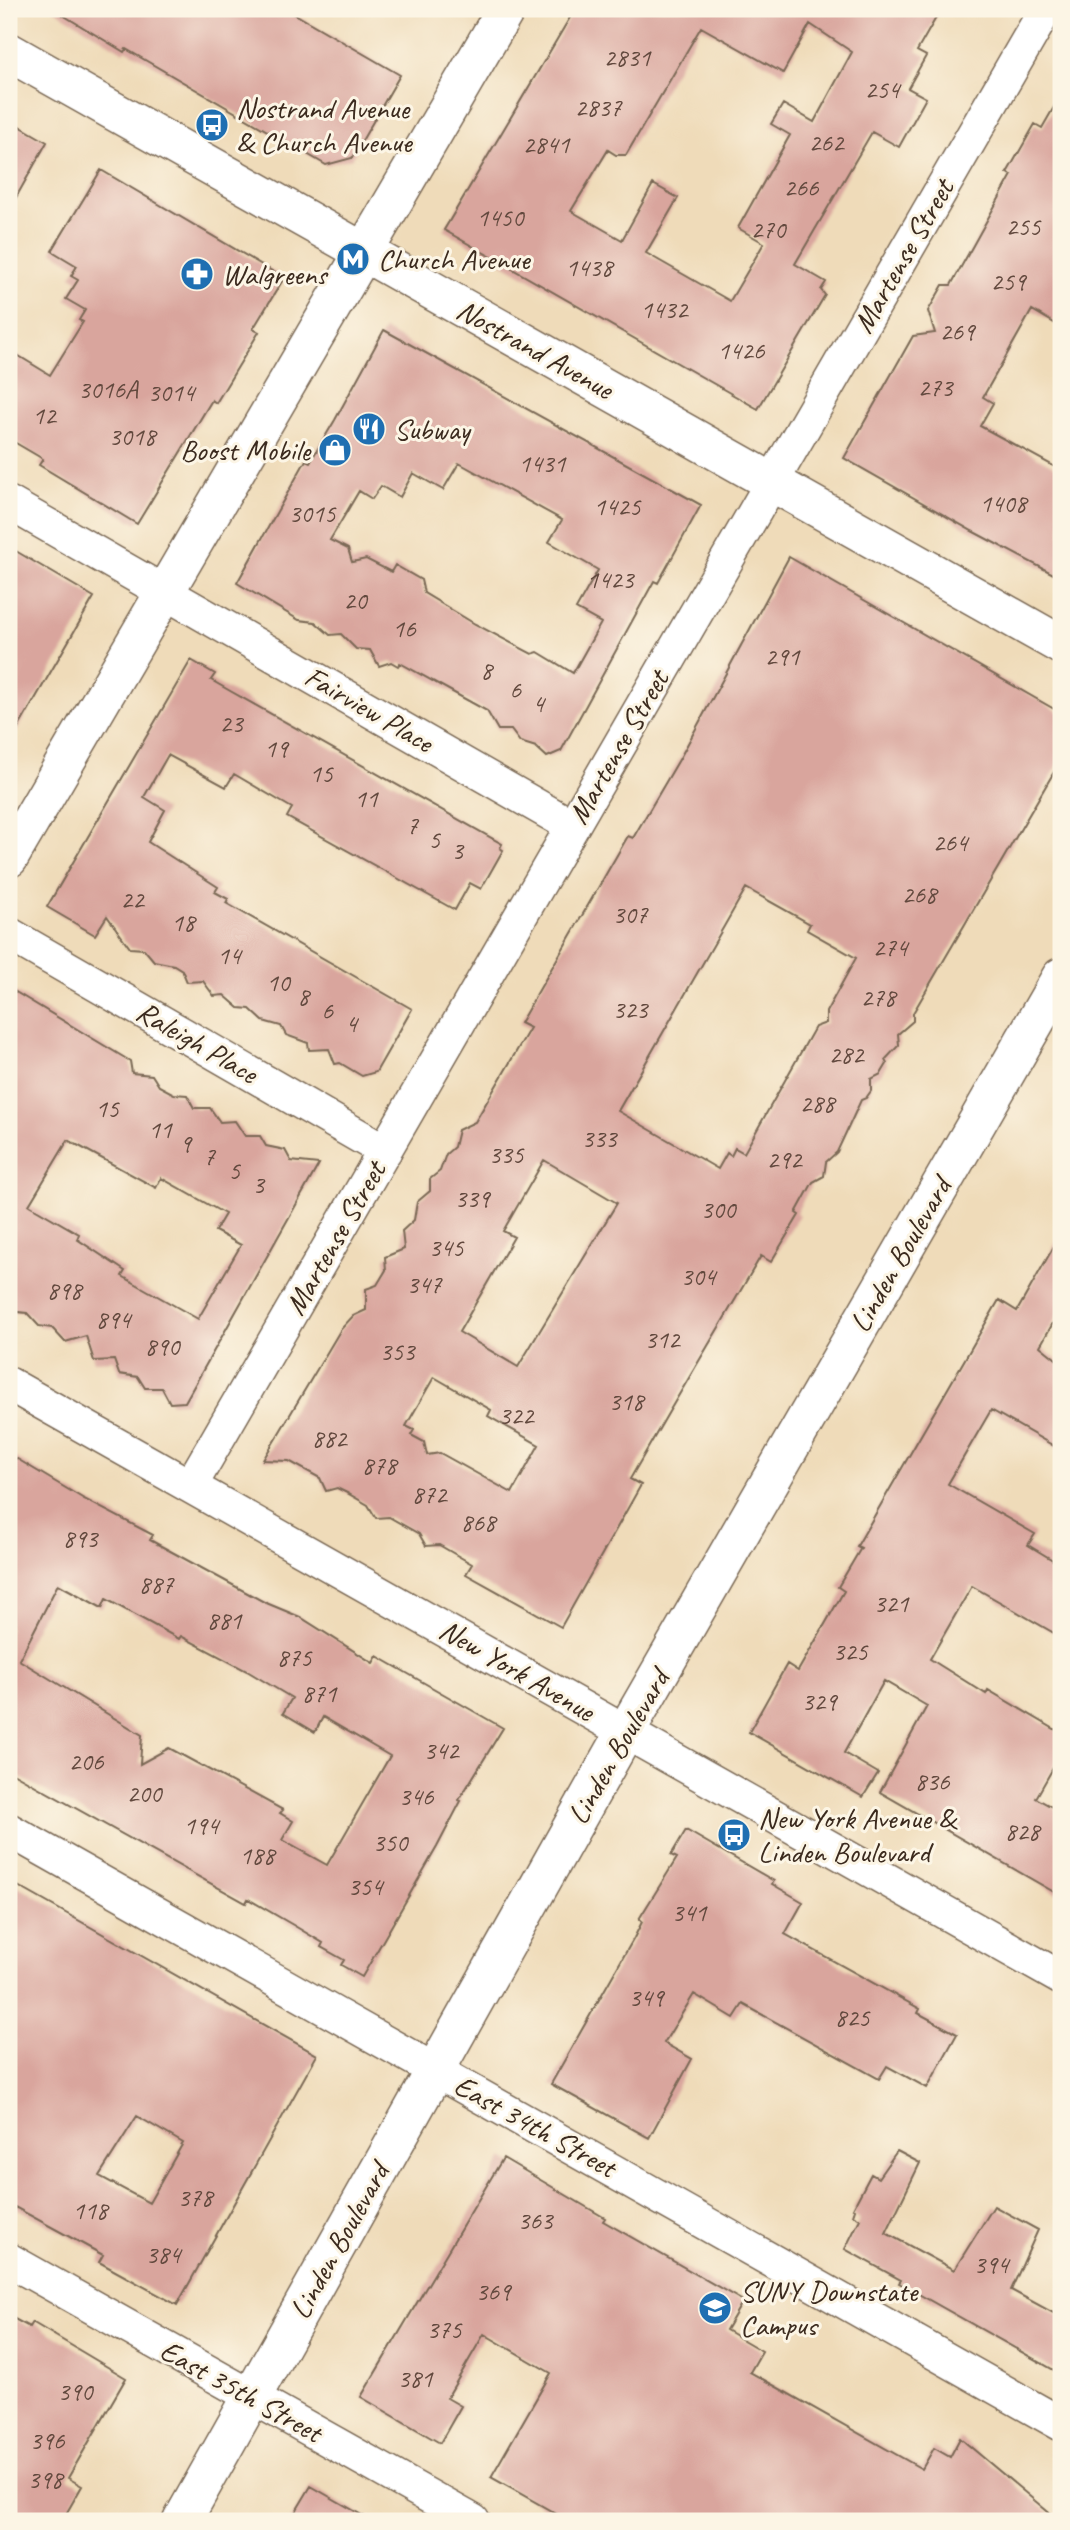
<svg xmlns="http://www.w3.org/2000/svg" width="1070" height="2530" viewBox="0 0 1070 2530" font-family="Caveat,sans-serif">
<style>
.building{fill:#d9a59d;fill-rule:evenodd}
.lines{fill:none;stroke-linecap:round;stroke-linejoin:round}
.street-casing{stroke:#7a6854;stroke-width:36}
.secondary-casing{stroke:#7a6854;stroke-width:41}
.highway-casing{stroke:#7a6854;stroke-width:41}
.street{stroke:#fff;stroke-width:33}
.secondary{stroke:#fff;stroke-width:38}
.highway{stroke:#fff;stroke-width:38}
.labels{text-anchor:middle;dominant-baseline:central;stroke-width:6;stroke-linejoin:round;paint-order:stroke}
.number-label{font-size:26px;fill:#62493e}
.poi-label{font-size:30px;fill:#3b2a1e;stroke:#fcf5e5;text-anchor:start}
.street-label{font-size:30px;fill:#3b2a1e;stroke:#fcf5e5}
</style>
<rect width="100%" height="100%" fill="#fcf5e5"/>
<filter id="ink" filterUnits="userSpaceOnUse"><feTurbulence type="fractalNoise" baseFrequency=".0143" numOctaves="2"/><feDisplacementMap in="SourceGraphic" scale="14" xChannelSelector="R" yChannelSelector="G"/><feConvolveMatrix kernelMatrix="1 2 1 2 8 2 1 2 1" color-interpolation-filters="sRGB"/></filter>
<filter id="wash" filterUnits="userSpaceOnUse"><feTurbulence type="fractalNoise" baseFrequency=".00686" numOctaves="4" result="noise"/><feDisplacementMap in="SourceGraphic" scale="28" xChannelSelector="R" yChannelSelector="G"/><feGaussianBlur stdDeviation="1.57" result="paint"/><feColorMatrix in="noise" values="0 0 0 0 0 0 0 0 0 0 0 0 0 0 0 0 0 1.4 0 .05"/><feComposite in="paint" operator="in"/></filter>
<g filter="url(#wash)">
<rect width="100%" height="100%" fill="#efdbb9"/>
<g id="blocks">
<path class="building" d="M53 9H286L400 75 352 158 326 165 126 49 124 52Z
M575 9H941L917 51 926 56 908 88 926 98 899 147 872 132 795 264 826 282 821 290 825 295 758 409 444 230ZM810 24 852 52 814 122 783 104 771 124 790 135 738 228 764 243 730 301 646 253 678 198 653 184 622 240 571 211 608 150 616 155H626L701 27 783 73Z
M1061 95V327L1032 310 983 397 993 403 980 426 1061 470V578L972 531 844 458 913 336 935 333 928 311 943 285H951L1012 175 1007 173 1035 124 1042 128Z
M9 120 47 142 9 210Z
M101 170 284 278 253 329 259 332 216 403 212 400 137 524 39 465 43 459 9 439V350L50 375 83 322 79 320 85 310 66 299 78 280 71 276 77 266 52 251Z
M384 330 701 505 658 583 654 581 561 751 547 757 536 747 520 742 511 730H498L487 711 456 694 400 663 398 666 391 662 379 666 370 650 356 649 341 634 330 635 315 622 299 620 237 583 306 460 310 462 335 420ZM459 463 562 520 549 542 598 570 576 609 601 623 573 673 538 652 532 654 475 624 424 593 421 580 395 565 391 572 366 559 352 562 348 549 330 540 359 491 372 499 381 486 400 497 413 473 443 490Z
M9 547 94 597 9 744Z
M789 557 1061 713V760L913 1013V1021L898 1034 899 1045 885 1060 887 1064 881 1074 871 1079V1091L866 1098 861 1100 837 1152 826 1162 824 1176 813 1182 796 1213 799 1215 771 1262 761 1256 670 1410 630 1479 641 1485 561 1627 466 1574 472 1564 439 1545 426 1546 419 1534 389 1517 376 1518 368 1505 347 1493 337 1488 326 1491 320 1478 289 1461 263 1460 341 1329 353 1316 366 1310V1289L377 1285 386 1270 385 1257 404 1249 402 1231 414 1220 417 1202 430 1191V1179L440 1171 446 1154 454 1147 458 1130 475 1122 530 1028 520 1023 628 836 633 838 680 758ZM746 888 810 924 807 930 856 958 826 1012V1023L815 1027 744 1153 735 1148 731 1156 727 1153 718 1169 618 1111ZM544 1160 617 1203 518 1367 459 1332 514 1237 503 1231ZM434 1377 491 1410 488 1416 539 1445 512 1493 440 1453 427 1455 424 1442 411 1435 414 1430 406 1426Z
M191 660 215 674 211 680 232 692 502 844 500 848 503 850 481 889 470 883 455 910 287 817 292 808 234 774 226 787 168 755 144 797 165 810 148 842 218 887 215 892 228 899 226 903 412 1009 376 1072 362 1076 340 1063 335 1064 329 1049 309 1050 308 1043 286 1035 281 1026 263 1021 250 1009 239 1008 224 995 214 996 203 981 187 982 182 970 174 965 154 961 144 949 130 948 107 916 95 935 47 907Z
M9 988 130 1061 132 1073 152 1075 159 1086 174 1094 187 1095 194 1108H210L220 1122 235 1121 245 1136H260L266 1146 285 1150 291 1161 319 1164 185 1402 170 1403 162 1388H145L138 1377 119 1374 114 1360 94 1361 86 1336 65 1342 52 1328 39 1326 27 1313 9 1311ZM68 1140 156 1188 161 1178 225 1214 215 1231 241 1245 198 1319 122 1276 125 1271 77 1239 79 1234 29 1205Z
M1061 1234V1309L1040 1346 1061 1363V1450L991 1410 948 1484 1035 1534 1028 1545 1061 1565V1637L972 1586 930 1659 986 1694 988 1690 1061 1733V1754L1036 1798 1061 1812V1896L880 1792 927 1706 884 1681 844 1753 878 1773 863 1797 749 1732 787 1664 798 1671 844 1591 838 1587 861 1548 857 1546 999 1300 1017 1311Z
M9 1454 84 1499 153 1535 150 1540 264 1602 300 1617 373 1663 377 1656 503 1728 459 1800 461 1801 437 1847 362 1977 341 1965 344 1960 321 1947 323 1943 293 1925 248 1899 246 1903 9 1771ZM58 1584 102 1608 106 1599 179 1639 181 1636 247 1671 292 1698 283 1713 315 1732 323 1717 390 1756 327 1865 282 1840 293 1821 280 1813 283 1810 169 1748 140 1764 142 1735 19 1660Z
M686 1830 774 1881 772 1884 803 1902 785 1934 920 2009 918 2013 957 2034 927 2088 887 2066 879 2079 743 2004 734 2018 694 1994 664 2043 692 2059 649 2138 551 2084 634 1938 642 1922 639 1919 677 1858 671 1855Z
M9 1881 317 2055 177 2305 99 2262 103 2255 9 2204ZM137 2116 183 2143 149 2203 99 2176Z
M897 2151 920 2163 886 2233 954 2270 994 2206 1038 2230 1011 2290 1061 2317V2374L899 2283 901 2280 845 2249 860 2219 853 2215 855 2209 853 2208 871 2174 878 2178Z
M503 2158 605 2218 603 2221 743 2301 726 2330 762 2351 750 2372 922 2469 934 2448 950 2457 960 2438 1059 2521H569L491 2477 551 2373 484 2334 447 2398 461 2406 440 2443 361 2397Z
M9 2316 29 2327 32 2322 126 2378 68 2478 82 2486 62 2521H9Z
M311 2486 372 2521H290Z"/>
</g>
</g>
<g filter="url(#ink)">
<use href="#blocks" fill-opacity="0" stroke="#7a6854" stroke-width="2"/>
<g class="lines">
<defs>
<path id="street" d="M9 503 572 826
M9 934 385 1151
M9 1384 1061 1978
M191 1485 1046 9
M9 1830 1061 2424
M9 2260 473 2521"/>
<path id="secondary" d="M9 52 1061 645
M9 858 506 9"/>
<path id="highway" d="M182 2521 626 1731 1061 977"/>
</defs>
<use href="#street" class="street-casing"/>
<use href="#secondary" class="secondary-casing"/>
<use href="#highway" class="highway-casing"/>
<use href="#street" class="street"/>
<use href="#secondary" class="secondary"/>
<use href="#highway" class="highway"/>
</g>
</g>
<defs>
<symbol id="bus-disc" viewBox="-11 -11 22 22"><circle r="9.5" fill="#1f6fb2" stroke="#fcf5e5"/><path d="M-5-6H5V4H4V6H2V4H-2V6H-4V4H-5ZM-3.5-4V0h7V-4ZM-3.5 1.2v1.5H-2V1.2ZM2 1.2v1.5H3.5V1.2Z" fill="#fff"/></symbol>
<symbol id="metro-disc" viewBox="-11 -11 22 22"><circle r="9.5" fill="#1f6fb2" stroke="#fcf5e5"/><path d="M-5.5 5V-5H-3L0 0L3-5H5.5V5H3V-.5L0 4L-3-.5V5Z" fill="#fff"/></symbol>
<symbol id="pharmacy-disc" viewBox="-11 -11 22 22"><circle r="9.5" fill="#1f6fb2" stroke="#fcf5e5"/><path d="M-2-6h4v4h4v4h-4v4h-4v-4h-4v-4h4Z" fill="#fff"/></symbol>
<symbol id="restaurant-disc" viewBox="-11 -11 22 22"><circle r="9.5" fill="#1f6fb2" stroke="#fcf5e5"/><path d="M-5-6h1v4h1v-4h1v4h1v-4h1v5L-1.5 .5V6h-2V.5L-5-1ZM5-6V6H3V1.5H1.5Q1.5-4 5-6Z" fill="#fff"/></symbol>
<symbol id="shop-disc" viewBox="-11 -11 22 22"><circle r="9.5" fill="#1f6fb2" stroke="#fcf5e5"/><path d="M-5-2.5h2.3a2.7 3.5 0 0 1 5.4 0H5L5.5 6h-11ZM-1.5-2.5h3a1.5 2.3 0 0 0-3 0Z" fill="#fff"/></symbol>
<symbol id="university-disc" viewBox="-11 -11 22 22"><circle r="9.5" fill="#1f6fb2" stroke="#fcf5e5"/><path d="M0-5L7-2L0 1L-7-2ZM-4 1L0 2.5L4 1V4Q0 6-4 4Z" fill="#fff"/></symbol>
</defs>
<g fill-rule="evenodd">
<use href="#bus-disc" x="193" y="106" width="38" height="38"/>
<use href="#metro-disc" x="334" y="240" width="38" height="38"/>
<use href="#pharmacy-disc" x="178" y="255" width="38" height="38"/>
<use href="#restaurant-disc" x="350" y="410" width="38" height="38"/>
<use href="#shop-disc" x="316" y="431" width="38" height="38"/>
<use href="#bus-disc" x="715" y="1816" width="38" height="38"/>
<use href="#university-disc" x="696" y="2289" width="38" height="38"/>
</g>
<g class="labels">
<g class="number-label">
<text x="627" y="57">2831</text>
<text x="882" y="89">254</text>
<text x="598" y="107">2837</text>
<text x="826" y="142">262</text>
<text x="546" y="144">2841</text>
<text x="801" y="187">266</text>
<text x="500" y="217">1450</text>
<text x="1023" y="226">255</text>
<text x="768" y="229">270</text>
<text x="589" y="267">1438</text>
<text x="1008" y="281">259</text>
<text x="664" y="309">1432</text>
<text x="957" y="331">269</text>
<text x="741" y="350">1426</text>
<text x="935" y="387">273</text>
<text x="108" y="389">3016A</text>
<text x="171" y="392">3014</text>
<text x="44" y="415">12</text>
<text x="132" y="436">3018</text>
<text x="542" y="463">1431</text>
<text x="1003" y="503">1408</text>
<text x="617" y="506">1425</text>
<text x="312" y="513">3015</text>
<text x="610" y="579">1423</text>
<text x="355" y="600">20</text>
<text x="404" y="628">16</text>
<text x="782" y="656">291</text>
<text x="486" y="670">8</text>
<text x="515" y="689">6</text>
<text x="538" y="703">4</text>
<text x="231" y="723">23</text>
<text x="276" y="748">19</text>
<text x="321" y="773">15</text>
<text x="366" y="798">11</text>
<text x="412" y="825">7</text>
<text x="434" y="839">5</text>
<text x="950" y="842">264</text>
<text x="457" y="850">3</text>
<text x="919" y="894">268</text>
<text x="132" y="899">22</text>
<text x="630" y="914">307</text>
<text x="183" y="922">18</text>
<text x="890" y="947">274</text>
<text x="229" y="955">14</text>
<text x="278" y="982">10</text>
<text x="303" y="996">8</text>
<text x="878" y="997">278</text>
<text x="630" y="1009">323</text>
<text x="327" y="1010">6</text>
<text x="351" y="1023">4</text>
<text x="846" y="1054">282</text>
<text x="817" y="1103">288</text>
<text x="107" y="1108">15</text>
<text x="160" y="1129">11</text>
<text x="599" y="1138">333</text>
<text x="185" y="1143">9</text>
<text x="506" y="1154">335</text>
<text x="209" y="1156">7</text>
<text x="784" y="1159">292</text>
<text x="234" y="1170">5</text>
<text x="258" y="1184">3</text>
<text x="472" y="1198">339</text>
<text x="718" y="1209">300</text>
<text x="446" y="1247">345</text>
<text x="698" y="1276">304</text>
<text x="424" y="1284">347</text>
<text x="64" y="1290">898</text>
<text x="113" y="1319">894</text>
<text x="662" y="1339">312</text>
<text x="162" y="1346">890</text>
<text x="397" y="1351">353</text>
<text x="626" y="1401">318</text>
<text x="516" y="1415">322</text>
<text x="329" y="1438">882</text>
<text x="379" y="1465">878</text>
<text x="429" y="1494">872</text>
<text x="478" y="1522">868</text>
<text x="80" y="1538">893</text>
<text x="156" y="1584">887</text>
<text x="891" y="1603">321</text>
<text x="224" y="1620">881</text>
<text x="850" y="1651">325</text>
<text x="294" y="1657">875</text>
<text x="319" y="1693">871</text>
<text x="819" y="1701">329</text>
<text x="441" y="1750">342</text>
<text x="86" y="1761">206</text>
<text x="932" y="1781">836</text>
<text x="144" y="1793">200</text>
<text x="416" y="1796">346</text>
<text x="201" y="1825">194</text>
<text x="1022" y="1831">828</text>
<text x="390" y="1842">350</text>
<text x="257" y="1855">188</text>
<text x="365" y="1886">354</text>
<text x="689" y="1912">341</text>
<text x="646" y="1997">349</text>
<text x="852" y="2017">825</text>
<text x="195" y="2197">378</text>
<text x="90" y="2210">118</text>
<text x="535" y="2220">363</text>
<text x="163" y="2254">384</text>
<text x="991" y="2264">394</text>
<text x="493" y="2291">369</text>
<text x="444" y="2329">375</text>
<text x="415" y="2378">381</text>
<text x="75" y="2391">390</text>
<text x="47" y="2440">396</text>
<text x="45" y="2479">398</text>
</g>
<g class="poi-label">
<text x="236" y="108">Nostrand Avenue<tspan x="236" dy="34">&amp; Church Avenue</tspan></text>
<text x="378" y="259">Church Avenue</text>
<text x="222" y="274">Walgreens</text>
<text x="394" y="429">Subway</text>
<text x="310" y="450" text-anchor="end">Boost Mobile</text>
<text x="758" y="1818">New York Avenue &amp;<tspan x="758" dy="34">Linden Boulevard</tspan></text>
<text x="740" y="2291">SUNY Downstate<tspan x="740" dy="34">Campus</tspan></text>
</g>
<g class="street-label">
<text transform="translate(903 256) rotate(-60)">Martense Street</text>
<text transform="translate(535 349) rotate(29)">Nostrand Avenue</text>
<text transform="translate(369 709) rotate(30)">Fairview Place</text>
<text transform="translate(618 747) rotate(-60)">Martense Street</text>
<text transform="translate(197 1042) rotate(30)">Raleigh Place</text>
<text transform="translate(335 1238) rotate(-60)">Martense Street</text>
<text transform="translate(900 1255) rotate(-60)">Linden Boulevard</text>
<text transform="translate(517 1670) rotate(30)">New York Avenue</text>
<text transform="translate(618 1747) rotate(-60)">Linden Boulevard</text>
<text transform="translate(535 2126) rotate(29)">East 34th Street</text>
<text transform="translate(339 2241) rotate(-61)">Linden Boulevard</text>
<text transform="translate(241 2391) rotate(29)">East 35th Street</text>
</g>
</g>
<rect width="1070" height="2530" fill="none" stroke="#fcf5e5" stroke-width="35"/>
</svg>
